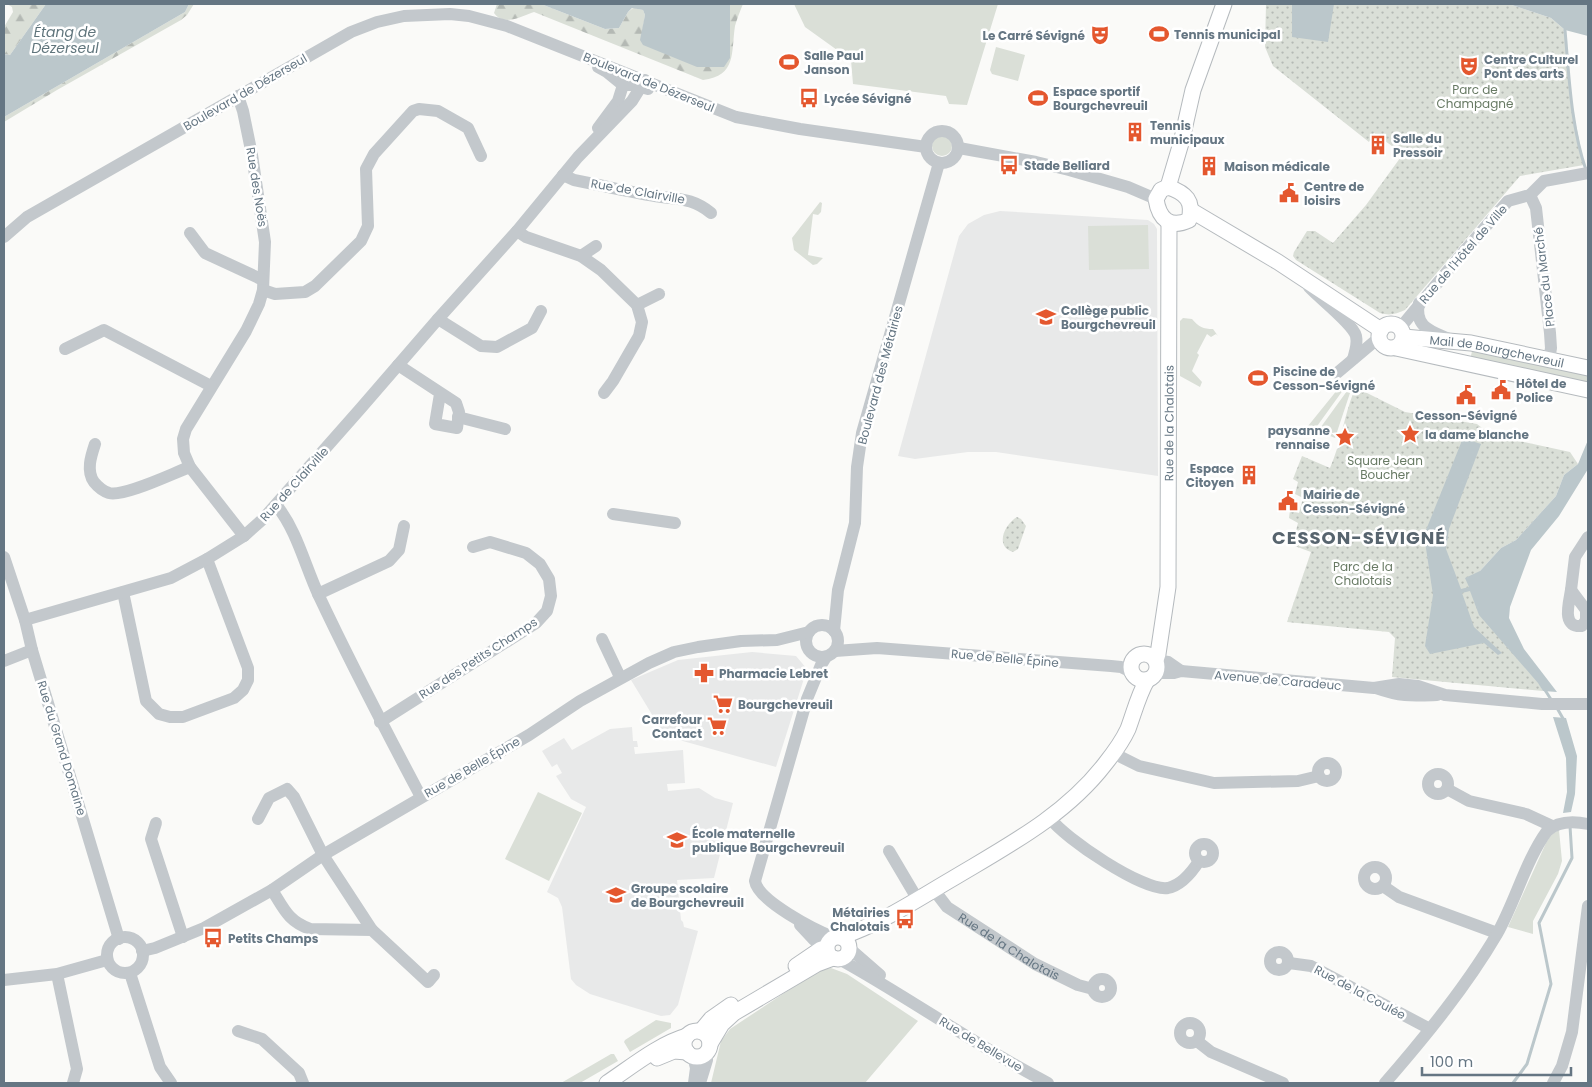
<svg xmlns="http://www.w3.org/2000/svg" width="1592" height="1087" viewBox="0 0 1592 1087" font-family="Poppins,sans-serif">
<style>
.built{fill:#e8e9e9}
.green{fill:#dadfd7}
.forest{fill:url(#forest-firs)}
.park{fill:url(#park-dots)}
.water{fill:#bbc7cb}
.lines{fill:none;stroke-linecap:round;stroke-linejoin:round}
.stream{stroke:#bbc7cb;stroke-width:3}
.major-casing{stroke:#b5babe;stroke-width:17}
.minor{stroke:#c3c8cc;stroke-width:12}
.major{stroke:#fff;stroke-width:15}
.labels{text-anchor:middle;dominant-baseline:central;stroke-width:5;stroke-linejoin:round;paint-order:stroke}
.poi-label{font-size:12px;font-weight:bold;fill:#657683;stroke:#fff;text-anchor:start}
.street-label{font-size:12px;fill:#657683;stroke:#fff}
.park-label{font-size:12px;fill:#687a64;stroke:#fff}
.water-label{font-size:14px;font-style:italic;fill:#60757c;stroke:#fff}
.district-label{font-size:18px;font-weight:bold;letter-spacing:1px;fill:#57646e;stroke:#fff}
</style>
<defs>
<pattern id="forest-firs" width="22" height="20" patternUnits="userSpaceOnUse" patternTransform="scale(1.25)"><rect width="22" height="20" fill="#dadfd7"/><path d="M5 1l3.5 6h-7zM16 11l3.5 6h-7z" fill="#b4b9b4"/></pattern>
<pattern id="park-dots" width="8" height="8" patternUnits="userSpaceOnUse" patternTransform="scale(1.25)"><rect width="8" height="8" fill="#dadfd7"/><path d="M2 2h.1M6 6h.1" fill="none" stroke="#b4b9b4" stroke-width="1.8" stroke-linecap="round"/></pattern>
</defs>
<rect width="100%" height="100%" fill="#fafaf8"/>
<path class="built" d="M1000 211 1148 220 1154 224 1157 229 1158 476 996 452H968L915 459 898 456 959 236 968 224 984 215Z
M752 652 796 656 807 669 776 767 665 736 631 680 678 660Z
M632 727 633 741H637L638 747H634L635 754 683 750 685 783 667 784 668 791 699 788 715 798 733 803 714 878 677 880 681 920 683 922 684 927 698 931 678 1005 670 1015 661 1016 609 1000 590 994 576 985 571 979 562 907 558 898 547 892 586 807 571 799 556 776 562 773 557 764 552 767 542 751 564 738 572 750 610 729Z"/>
<path class="green" d="M794 4H998L967 105 949 104 946 96 853 84 851 60 805 27Z
M996 47 1025 55 1018 81 992 74 990 70Z
M932 146a10 10 0 1 1 20 0a10 10 0 1 1-20 0Z
M820 202 822 203 821 212 818 215 813 214 808 255 823 258 817 264 813 265 794 250 792 238Z
M1148 225 1149 269 1089 270 1088 226Z
M1183 318 1192 319C1199 327 1203 329 1213 329L1218 336 1216 334 1211 337 1207 334 1197 353 1199 355 1192 371 1202 382 1200 387 1180 376V321Z
M1473 347 1588 372V387L1470 360Z
M1342 384 1346 386 1315 429 1308 426Z
M1347 391 1350 393 1335 438 1318 431Z
M538 792 582 813 549 881 505 859Z
M1559 830 1562 861 1558 874 1533 921V934L1508 927 1546 843 1551 835Z
M831 968 847 974 918 1021 865 1083H711L721 1041 730 1029 819 970Z
M656 1020 671 1023V1028L630 1052 624 1042 625 1040Z
M611 1054H614L618 1061 580 1083H561Z"/>
<path class="forest" d="M7 4H46L10 55 4 54V27L13 12 12 7Z
M189 4H194L187 15 181 20 57 90 4 122V117L185 12Z
M497 4H541L605 29 619 28 628 12 633 8 643 10 645 15 641 40 730 58V4H743C740 11 737 19 735 26 731 52 737 76 703 80L534 12C522 16 504 27 494 13Z"/>
<path class="park" d="M1266 4H1509L1551 18 1565 30 1572 105 1584 165 1520 176 1405 310C1396 314 1390 316 1380 313L1296 260 1293 256 1294 252 1307 231H1315L1333 243 1366 205 1403 154 1374 133 1369 142 1273 66 1265 47Z
M1361 390 1405 412 1477 424 1491 435 1570 452 1578 464 1564 475 1556 496 1516 540 1501 548 1480 571 1543 691 1392 677 1395 638 1389 632 1287 622 1311 552 1292 545 1298 523 1289 518 1290 510 1299 513 1303 498 1295 494 1298 482 1293 479 1302 456 1330 468C1341 443 1344 416 1354 391L1359 394Z
M1017 517 1021 519 1026 526 1018 549 1013 552C994 546 1005 524 1017 517Z"/>
<path class="water" d="M46 4H189L185 12 4 117V54L10 55Z
M541 4H730V58L724 67H697L643 45 640 40 645 15 643 10 632 8 628 12 619 28 605 29Z
M1292 4H1334L1328 42 1292 37Z
M1509 4H1588V36L1565 30 1551 18Z
M1463 438 1481 444 1449 529 1446 549 1461 589 1469 587 1465 578 1480 571 1501 548 1516 540 1556 496 1564 475 1578 464 1588 440V469L1559 516 1531 550 1510 607 1509 618 1524 649 1557 692 1543 691 1538 683 1479 615 1470 591 1462 593 1474 627 1502 653 1498 655 1484 643 1430 654 1425 646 1433 595 1424 535Z
M1553 717 1566 718 1577 756 1575 794 1571 812 1563 813 1567 792 1566 758Z"/>
<g class="lines">
<path class="stream" d="M1566 26 1565 30C1569 76 1571 127 1586 170
M1545 690 1552 701
M1557 708 1565 722
M1513 1083 1527 1064 1551 984 1539 923 1572 858 1570 826"/>
<defs>
<g id="major">
<path d="M1168 187 1181 143 1193 90 1224 4"/>
<path d="M1168 187C1186 193 1194 201 1189 220 1170 229 1159 219 1156 199L1161 190Z"/>
<path d="M1192 211 1278 262 1381 330"/>
<circle cx="1391" cy="336" r="12"/>
<path id="s2" d="M1404 337 1471 343 1588 368"/>
<path d="M1396 348 1588 390"/>
<circle cx="1144" cy="667" r="13"/>
<path id="s3" d="M1156 660 1158 654 1168 587 1169 223"/>
<circle cx="838" cy="948" r="11"/>
<path d="M841 937C880 924 916 900 952 879 1007 846 1065 816 1105 764 1113 754 1122 742 1128 729 1134 713 1138 696 1147 680"/>
<path d="M796 966 821 949 826 948"/>
<circle cx="697" cy="1044" r="13"/>
<path d="M701 1031 711 1019 731 1005"/>
<path d="M710 1044 722 1024 734 1013 817 964 833 958"/>
<path d="M657 1058 674 1051 687 1052"/>
<path d="M607 1083C631 1067 659 1044 687 1036"/>
</g>
</defs>
<use href="#major" class="major-casing"/>
<g class="minor">
<path d="M598 67 607 72 623 85H633L648 89"/>
<path d="M238 96 243 111 252 155 265 242 263 290 259 304 246 331 186 429 183 439 184 453 190 467 244 536"/>
<path d="M598 128 618 101 623 85"/>
<circle cx="942" cy="147" r="16"/>
<path d="M959 148 1036 162 1069 170 1128 187 1156 199"/>
<path d="M563 175 574 180C601 185 628 192 655 196 678 200 691 197 711 213"/>
<path d="M1530 195 1536 208 1550 333 1551 348 1549 360"/>
<path d="M517 231 526 237 581 256 601 270 637 305 642 322 639 336 613 381 604 393"/>
<path d="M190 233 205 253 263 280"/>
<path d="M4 237 27 217 351 32 377 22 404 16 450 14 469 16 507 26 736 117 800 129 926 147"/>
<path d="M581 256 596 246"/>
<path d="M1309 287C1319 298 1353 324 1356 336 1358 344 1355 352 1353 359"/>
<path d="M263 290 275 294 305 292 315 286 361 241 368 226 366 169 374 154 413 111 419 109 438 111 468 128 481 156"/>
<path d="M1419 303C1414 327 1431 331 1449 339"/>
<path d="M637 305 659 294"/>
<path d="M438 319 481 346 497 347 532 328 541 311"/>
<path d="M1400 328 1460 256 1508 201 1530 195 1544 181 1588 173"/>
<path d="M65 349 104 330 211 386"/>
<path d="M398 365 456 403 459 412 457 428 435 424 440 394"/>
<path d="M1337 373 1375 341 1379 340"/>
<path d="M458 417 505 429"/>
<path d="M95 444C91 456 86 471 94 482 98 487 103 491 109 493 125 497 173 473 190 467"/>
<path d="M277 506C297 531 305 566 319 596 351 664 386 731 421 797"/>
<path d="M613 514 675 523"/>
<path d="M4 557 25 620 32 650 119 939"/>
<path d="M1571 590 1586 610V620L1582 626C1561 628 1569 603 1571 590Z"/>
<path d="M1571 590 1575 557 1588 537"/>
<path d="M123 592 146 701 159 714 170 717H183L234 698 243 690 248 680V668L207 559"/>
<path d="M318 594 389 561 399 550 404 526"/>
<path d="M25 620 171 578 207 559 244 536 263 519 361 408 438 319 517 231 578 157 632 101 645 80"/>
<circle cx="822" cy="641" r="16"/>
<path d="M834 631 838 590 855 523 857 467 862 433 939 163"/>
<path d="M602 639 620 677"/>
<path d="M835 651 877 648 1111 666 1121 667 1132 672"/>
<path d="M826 657 821 665 807 699 755 881C758 901 815 930 833 937"/>
<path d="M1156 660 1168 662 1181 671"/>
<path d="M4 661 32 650"/>
<path d="M1156 673H1174L1181 671 1374 688 1399 684 1418 686 1445 695 1542 704H1588"/>
<path d="M1376 688C1402 697 1411 696 1437 695"/>
<path d="M380 722 536 623 547 611 551 596 549 579 540 564 526 553 490 542 473 547"/>
<path d="M1113 753 1139 766 1214 783 1298 781 1319 776"/>
<circle cx="1327" cy="772" r="9"/>
<circle cx="1438" cy="784" r="10"/>
<path d="M1447 789 1469 801 1526 814 1552 826"/>
<path d="M1050 818C1064 838 1144 892 1168 888 1182 885 1192 872 1199 861"/>
<path d="M258 819 269 798 287 789 294 797 323 855 372 930"/>
<path d="M156 823 151 839 183 937"/>
<circle cx="1204" cy="853" r="9"/>
<path d="M889 851 918 900"/>
<circle cx="1375" cy="878" r="11"/>
<path d="M1383 886 1399 897 1497 933"/>
<path d="M272 890C284 909 288 921 310 929L372 930 428 982 434 975"/>
<path id="s1" d="M934 890 947 907 1035 964 1078 985 1093 989"/>
<path d="M800 925 814 940 826 947"/>
<circle cx="125" cy="955" r="18"/>
<path d="M849 948 880 975"/>
<path d="M142 951 155 948 204 928 272 890 323 855 529 735 580 701 649 663 674 652 698 647 741 641 777 640 809 632"/>
<circle cx="1279" cy="961" r="9"/>
<path d="M839 959C910 998 976 1046 1048 1083"/>
<path d="M1289 963 1311 966 1430 1029"/>
<path d="M130 973 160 1067 171 1083"/>
<path d="M57 974 77 1069 73 1083"/>
<circle cx="1102" cy="988" r="9"/>
<path d="M4 980 57 974 107 960"/>
<circle cx="1190" cy="1033" r="10"/>
<path d="M238 1031 262 1039 299 1073 303 1083"/>
<path d="M1197 1041 1211 1052 1283 1083"/>
<path d="M693 1056 696 1068 694 1083"/>
<path d="M700 1083 707 1060V1053"/>
<path d="M1385 1083C1425 1037 1466 987 1497 934 1515 902 1526 860 1547 831 1558 821 1574 821 1588 824"/>
<path d="M1553 1083 1562 1066 1572 1032 1588 906"/>
</g>
<use href="#major" class="major"/>
</g>
<defs>
<symbol id="stadium-bare" viewBox="-9 -9 18 18"><path d="M0-5a6.5 5 0 1 0 0 10a6.5 5 0 1 0 0-10ZM-3.5-1.8h7v3.6h-7Z" fill="#e4572e" stroke="#fff" stroke-width="2.5" paint-order="stroke"/></symbol>
<symbol id="theatre-bare" viewBox="-9 -9 18 18"><path d="M-5-5.5Q0-4 5-5.5V0Q5 5 0 6Q-5 5-5 0ZM-3.3-2.5H-1v1.5H-3.3ZM1-2.5H3.3v1.5H1ZM-2.8 1Q0 5.5 2.8 1Z" fill="#e4572e" stroke="#fff" stroke-width="2.5" paint-order="stroke"/></symbol>
<symbol id="bus-bare" viewBox="-9 -9 18 18"><path d="M-5-6H5V4H4V6H2V4H-2V6H-4V4H-5ZM-3.5-4V0h7V-4ZM-3.5 1.2v1.5H-2V1.2ZM2 1.2v1.5H3.5V1.2Z" fill="#e4572e" stroke="#fff" stroke-width="2.5" paint-order="stroke"/></symbol>
<symbol id="building-bare" viewBox="-9 -9 18 18"><path d="M-4-6H4V6H1V3H-1V6H-4ZM-2.5-4.3h1.7v1.8h-1.7ZM.8-4.3h1.7v1.8H.8ZM-2.5-1h1.7V.8h-1.7ZM.8-1h1.7V.8H.8Z" fill="#e4572e" stroke="#fff" stroke-width="2.5" paint-order="stroke"/></symbol>
<symbol id="civic-bare" viewBox="-9 -9 18 18"><path d="M-.6-6.5H3V-4.5H.6V-3L4-1V1h2V6H-6V1h2V-1L-.6-3ZM-1.2 2.5V6h2.4V2.5Z" fill="#e4572e" stroke="#fff" stroke-width="2.5" paint-order="stroke"/></symbol>
<symbol id="school-bare" viewBox="-9 -9 18 18"><path d="M0-5L7-2L0 1L-7-2ZM-4 1L0 2.5L4 1V4Q0 6-4 4Z" fill="#e4572e" stroke="#fff" stroke-width="2.5" paint-order="stroke"/></symbol>
<symbol id="sight-bare" viewBox="-9 -9 18 18"><path d="M0-6L1.8-2.2L6-1.7L2.9 1.2L3.7 5.4L0 3.3L-3.7 5.4L-2.9 1.2L-6-1.7L-1.8-2.2Z" fill="#e4572e" stroke="#fff" stroke-width="2.5" paint-order="stroke"/></symbol>
<symbol id="pharmacy-bare" viewBox="-9 -9 18 18"><path d="M-2-6h4v4h4v4h-4v4h-4v-4h-4v-4h4Z" fill="#e4572e" stroke="#fff" stroke-width="2.5" paint-order="stroke"/></symbol>
<symbol id="supermarket-bare" viewBox="-9 -9 18 18"><path d="M-6-5.5h2.5l.6 2H6L4.5 2H-2.5L-4.4-4H-6ZM-1.5 3.2a1.3 1.3 0 1 0 .1 0ZM3 3.2a1.3 1.3 0 1 0 .1 0Z" fill="#e4572e" stroke="#fff" stroke-width="2.5" paint-order="stroke"/></symbol>
</defs>
<g fill-rule="evenodd">
<use href="#stadium-bare" x="1145" y="20" width="28" height="28"/>
<use href="#theatre-bare" x="1086" y="21" width="28" height="28"/>
<use href="#stadium-bare" x="775" y="48" width="28" height="28"/>
<use href="#theatre-bare" x="1455" y="52" width="28" height="28"/>
<use href="#bus-bare" x="795" y="84" width="28" height="28"/>
<use href="#stadium-bare" x="1024" y="84" width="28" height="28"/>
<use href="#building-bare" x="1121" y="118" width="28" height="28"/>
<use href="#building-bare" x="1364" y="131" width="28" height="28"/>
<use href="#bus-bare" x="995" y="151" width="28" height="28"/>
<use href="#building-bare" x="1195" y="152" width="28" height="28"/>
<use href="#civic-bare" x="1275" y="179" width="28" height="28"/>
<use href="#school-bare" x="1032" y="303" width="28" height="28"/>
<use href="#stadium-bare" x="1244" y="364" width="28" height="28"/>
<use href="#civic-bare" x="1487" y="376" width="28" height="28"/>
<use href="#civic-bare" x="1452" y="381" width="28" height="28"/>
<use href="#sight-bare" x="1396" y="420" width="28" height="28"/>
<use href="#sight-bare" x="1331" y="423" width="28" height="28"/>
<use href="#building-bare" x="1235" y="461" width="28" height="28"/>
<use href="#civic-bare" x="1274" y="487" width="28" height="28"/>
<use href="#pharmacy-bare" x="690" y="659" width="28" height="28"/>
<use href="#supermarket-bare" x="709" y="690" width="28" height="28"/>
<use href="#supermarket-bare" x="703" y="712" width="28" height="28"/>
<use href="#school-bare" x="663" y="826" width="28" height="28"/>
<use href="#school-bare" x="602" y="881" width="28" height="28"/>
<use href="#bus-bare" x="891" y="905" width="28" height="28"/>
<use href="#bus-bare" x="199" y="924" width="28" height="28"/>
</g>
<g class="labels">
<g class="poi-label">
<text x="1174" y="34">Tennis municipal</text>
<text x="1085" y="35" text-anchor="end">Le Carré Sévigné</text>
<text x="804" y="55">Salle Paul<tspan x="804" dy="14">Janson</tspan></text>
<text x="1484" y="59">Centre Culturel<tspan x="1484" dy="14">Pont des arts</tspan></text>
<text x="1053" y="91">Espace sportif<tspan x="1053" dy="14">Bourgchevreuil</tspan></text>
<text x="824" y="98">Lycée Sévigné</text>
<text x="1150" y="125">Tennis<tspan x="1150" dy="14">municipaux</tspan></text>
<text x="1393" y="138">Salle du<tspan x="1393" dy="14">Pressoir</tspan></text>
<text x="1024" y="165">Stade Belliard</text>
<text x="1224" y="166">Maison médicale</text>
<text x="1304" y="186">Centre de<tspan x="1304" dy="14">loisirs</tspan></text>
<text x="1061" y="310">Collège public<tspan x="1061" dy="14">Bourgchevreuil</tspan></text>
<text x="1273" y="371">Piscine de<tspan x="1273" dy="14">Cesson-Sévigné</tspan></text>
<text x="1516" y="383">Hôtel de<tspan x="1516" dy="14">Police</tspan></text>
<text x="1466" y="415" text-anchor="middle">Cesson-Sévigné</text>
<text x="1330" y="430" text-anchor="end">paysanne<tspan x="1330" dy="14">rennaise</tspan></text>
<text x="1425" y="434">la dame blanche</text>
<text x="1234" y="468" text-anchor="end">Espace<tspan x="1234" dy="14">Citoyen</tspan></text>
<text x="1303" y="494">Mairie de<tspan x="1303" dy="14">Cesson-Sévigné</tspan></text>
<text x="719" y="673">Pharmacie Lebret</text>
<text x="738" y="704">Bourgchevreuil</text>
<text x="702" y="719" text-anchor="end">Carrefour<tspan x="702" dy="14">Contact</tspan></text>
<text x="692" y="833">École maternelle<tspan x="692" dy="14">publique Bourgchevreuil</tspan></text>
<text x="631" y="888">Groupe scolaire<tspan x="631" dy="14">de Bourgchevreuil</tspan></text>
<text x="890" y="912" text-anchor="end">Métairies<tspan x="890" dy="14">Chalotais</tspan></text>
<text x="228" y="938">Petits Champs</text>
</g>
<g class="street-label">
<text transform="translate(649 82) rotate(22)">Boulevard de Dézerseul</text>
<text transform="translate(245 92) rotate(-30)">Boulevard de Dézerseul</text>
<text transform="translate(257 187) rotate(81)">Rue des Noës</text>
<text transform="translate(638 191) rotate(10)">Rue de Clairville</text>
<text transform="translate(1463 254) rotate(-49)">Rue de l'Hôtel de Ville</text>
<text transform="translate(1544 277) rotate(-97)">Place du Marché</text>
<text stroke="none"><textPath href="#s2" startOffset="94">Mail de Bourgchevreuil</textPath></text>
<text transform="translate(880 375) rotate(-75)">Boulevard des Métairies</text>
<text stroke="none"><textPath href="#s3" startOffset="238">Rue de la Chalotais</textPath></text>
<text transform="translate(294 484) rotate(-48)">Rue de Clairville</text>
<text transform="translate(478 658) rotate(-33)">Rue des Petits Champs</text>
<text transform="translate(1005 658) rotate(5)">Rue de Belle Épine</text>
<text transform="translate(1278 680) rotate(5)">Avenue de Caradeuc</text>
<text transform="translate(62 748) rotate(73)">Rue du Grand Domaine</text>
<text transform="translate(472 767) rotate(-30)">Rue de Belle Épine</text>
<text stroke="none"><textPath href="#s1" startOffset="95">Rue de la Chalotais</textPath></text>
<text transform="translate(1360 992) rotate(28)">Rue de la Coulée</text>
<text transform="translate(981 1044) rotate(31)">Rue de Bellevue</text>
</g>
<g class="park-label">
<text x="1475" y="89">Parc de<tspan x="1475" dy="14">Champagné</tspan></text>
<text x="1385" y="460">Square Jean<tspan x="1385" dy="14">Boucher</tspan></text>
<text x="1363" y="566">Parc de la<tspan x="1363" dy="14">Chalotais</tspan></text>
</g>
<g class="water-label">
<text x="65" y="32">Étang de<tspan x="65" dy="16">Dézerseul</tspan></text>
</g>
<g class="district-label">
<text x="1359" y="537">CESSON-SÉVIGNÉ</text>
</g>
</g>
<rect width="1592" height="1087" fill="none" stroke="#657683" stroke-width="10"/>
<path d="M1422 1067v8h149v-8" fill="none" stroke="#657683" stroke-width="2.5"/>
<text x="1430" y="1067" font-size="15" fill="#657683" stroke="#ffffff" stroke-width="4" paint-order="stroke">100 m</text>
</svg>
